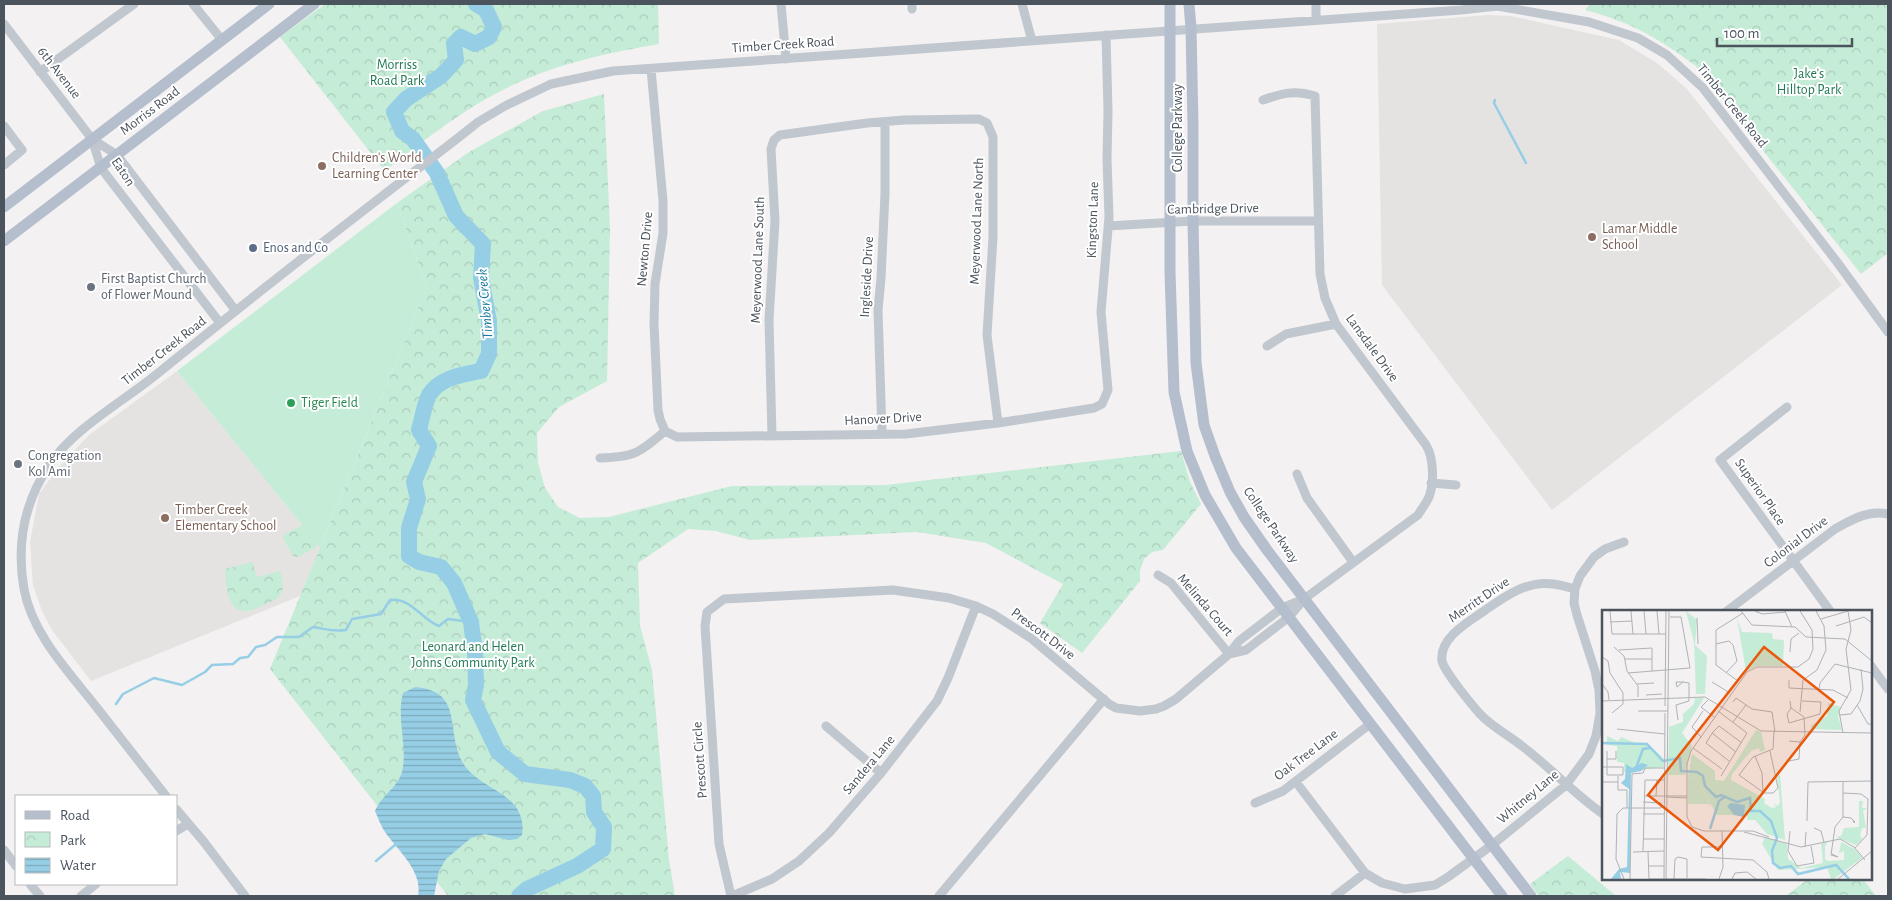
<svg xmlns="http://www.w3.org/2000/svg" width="1892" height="900" viewBox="0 0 1892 900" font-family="'Alegreya Sans',sans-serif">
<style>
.education{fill:#e4e3e2}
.grass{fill:#c5ecd7}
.park{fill:url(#park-crowns)}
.water{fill:url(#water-rules)}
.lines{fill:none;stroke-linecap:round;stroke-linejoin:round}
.stream{stroke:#96cee5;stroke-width:2.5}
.river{stroke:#96cee5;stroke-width:16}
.minor{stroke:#c1c7ce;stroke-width:9}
.major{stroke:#b4becd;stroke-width:11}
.education-dot{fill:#8d6e63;stroke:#fff;stroke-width:2}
.service-dot{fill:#5c6f8a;stroke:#fff;stroke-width:2}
.worship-dot{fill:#6b7280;stroke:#fff;stroke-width:2}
.leisure-dot{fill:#2e9e5b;stroke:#fff;stroke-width:2}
.labels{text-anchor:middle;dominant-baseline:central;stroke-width:4;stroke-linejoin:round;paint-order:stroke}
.street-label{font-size:14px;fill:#4b535d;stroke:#fff}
.park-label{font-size:14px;fill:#207954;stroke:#fff}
.education-label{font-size:14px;fill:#785e54;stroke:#fff;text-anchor:start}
.service-label{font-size:14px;fill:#4e5e75;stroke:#fff;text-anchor:start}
.worship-label{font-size:14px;fill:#5b616d;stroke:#fff;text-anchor:start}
.leisure-label{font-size:14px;fill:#27864d;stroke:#fff;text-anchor:start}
.water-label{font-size:15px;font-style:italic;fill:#1a7aa1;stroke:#fff}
.inset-river{fill:none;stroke:#96cee5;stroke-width:2.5}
.inset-road{fill:none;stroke:#b0b2b6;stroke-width:1}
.view{fill:#e8590c;fill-opacity:0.15;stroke:#e8590c;stroke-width:2.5}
.inset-edge{fill:none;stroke:#4b535d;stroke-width:2.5}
</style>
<defs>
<pattern id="park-crowns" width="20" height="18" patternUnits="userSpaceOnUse" patternTransform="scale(1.25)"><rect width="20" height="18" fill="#c5ecd7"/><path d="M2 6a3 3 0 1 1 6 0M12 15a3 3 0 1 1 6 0" fill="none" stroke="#abccbb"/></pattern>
<pattern id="water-rules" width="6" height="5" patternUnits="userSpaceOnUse" patternTransform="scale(1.25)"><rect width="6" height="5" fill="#96cee5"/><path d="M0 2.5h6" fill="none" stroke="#7caabd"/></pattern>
</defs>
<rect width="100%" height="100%" fill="#f3f1f1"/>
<path class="education" d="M1488 15 1511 16 1619 40 1657 63 1687 89 1842 285 1552 510 1382 285 1377 24Z
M177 371 320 547 300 596 91 681 52 630 42 611 33 585 30 542 39 494 58 468 89 435Z"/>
<path class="grass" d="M397 203 427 287 320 547 177 371Z"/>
<path class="park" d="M325 4H658L659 44C614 52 568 61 526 79 474 101 429 136 385 171L280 37Z
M1590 4H1888V253L1861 274 1696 66C1658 38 1631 22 1585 10Z
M604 94 610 229 607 381 559 407 537 433 538 463 545 488 558 507 580 518 609 517 732 486 886 485 1181 451 1190 482 1201 504 1163 550 1152 552 1144 559 1140 571V581L1082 653 1040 623 1063 584 986 543 917 532 750 540 716 531 688 529 638 563 640 626 652 670 669 860 675 896H448L270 669 427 287 397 203 469 152 543 111Z
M305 524 318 541 316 547 298 557H294L283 539 285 534Z
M252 562 257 577 280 571C282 578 285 587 281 594 278 600 267 603 262 606 228 623 227 593 225 569Z
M1568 856 1616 896H1539L1530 884Z
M1808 879H1863L1876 896H1786Z"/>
<path class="water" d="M415 687C465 691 445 732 463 763 479 791 528 792 522 835L517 839 508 840 485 834 471 838 446 859 439 871 434 896H418C423 871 398 851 385 832 381 826 378 818 375 811 381 796 398 787 402 772 408 746 396 719 403 693Z"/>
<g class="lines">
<path class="stream" d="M1495 100 1494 103 1526 163
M116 704 123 694 154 678 182 685 205 672 212 665 233 664 240 658 248 657 256 647 265 645 277 637H299L313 627C327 629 332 632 346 630L352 619 381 614 390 600C411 597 422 620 439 626L448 619 471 622
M376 861 395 845"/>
<path class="river" d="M476 4 486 10 494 27 489 37 475 44 461 37 454 44 456 60 441 76 406 99 394 112 402 131 413 139 437 173 456 216 483 244 481 278 489 321V354L481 371C462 375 440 377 429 395 424 405 422 419 419 430L429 446 414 482 418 499 409 528V556L419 562 441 567 454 583 471 622 475 653 476 685 473 700 498 752 525 774 570 780 585 786 593 796 594 812 604 827 603 849 577 866 527 889 519 896"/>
<path class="minor" d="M193 4 222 40
M781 4 786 59
M912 4V9
M1022 4 1032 41
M1316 20V4
M4 24 92 139 117 155 236 311
M651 69 663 201V233L655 284 654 324 658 410 660 419 665 431
M40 72 134 4
M4 126 22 150 4 165
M92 139 101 168 220 323
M1108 226 1193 221H1318
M1267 346 1286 334 1336 324
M1787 407 1720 460 1830 611
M665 431 677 437 906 434 998 423 1094 408 1102 404 1108 390 1101 312 1109 217 1107 159 1108 111 1106 35
M882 433 878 310 881 278 885 194V122
M772 436 769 320 775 221 771 149 774 140 780 135 867 123 904 120 979 119 987 123 993 137V237L987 335 998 423
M600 458C635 457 639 453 665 431
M1297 474 1307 498 1353 562
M1431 483 1456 485
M1158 575 1171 583 1229 654
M1575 589C1568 587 1560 585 1553 584 1527 580 1504 597 1484 611 1468 622 1439 638 1442 661 1444 671 1472 705 1480 714 1491 726 1508 735 1522 746 1550 767 1574 794 1603 814
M1727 611 1835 529C1853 519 1868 510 1888 514
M1229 654 1246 650 1289 617 1304 599 1418 515C1421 510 1424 506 1427 501 1435 487 1434 458 1426 445L1336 324 1325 298 1320 274 1315 96C1294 90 1283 93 1263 100
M1871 666 1888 689
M826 726 881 773
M1296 782 1365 873 1382 883 1405 889 1435 885 1448 877 1492 845 1566 785 1589 754 1596 736 1600 713 1599 690 1595 671 1577 615 1574 603 1575 589 1580 576 1594 557 1605 549 1624 542
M166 796C142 765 118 735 94 704 67 670 32 633 24 589 16 543 24 502 50 464 73 429 124 401 157 374 231 314 306 255 381 197 413 172 446 148 478 122L505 106 551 84 613 71 1461 10 1497 6 1589 22 1638 38 1667 55 1703 88 1837 262 1888 332
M1255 803 1283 791 1370 724
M176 809 204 842 245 896
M176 831 188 824
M4 850 16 866
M30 884 40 896
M81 896 96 884
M731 896 719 844 705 626 707 612 724 599 893 590 949 598 976 606 993 614 1032 639 1109 704 1116 708 1140 711 1156 709 1164 706 1176 699 1229 654 1239 641 1282 608 1304 599
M732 896 772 879 799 861 829 833 881 773 937 701 948 678 976 606
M939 896 1104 699
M1335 896 1365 873"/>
<path class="major" d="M1170 4V272L1174 392 1187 451 1205 495 1236 548 1502 896
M1189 4 1191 28 1193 126V221L1196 363 1204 425 1215 456 1230 492 1244 517 1267 550 1531 896
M4 207 269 4
M4 241 314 4"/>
</g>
<g class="education-dot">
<circle cx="322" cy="166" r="5"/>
<circle cx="1592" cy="237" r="5"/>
<circle cx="165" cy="518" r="5"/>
</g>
<circle class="service-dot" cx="253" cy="248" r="5"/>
<g class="worship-dot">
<circle cx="91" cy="287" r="5"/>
<circle cx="18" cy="464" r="5"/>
</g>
<circle class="leisure-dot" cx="291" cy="403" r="5"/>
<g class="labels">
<g class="street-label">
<text transform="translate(783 45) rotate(-4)">Timber Creek Road</text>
<text transform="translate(59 73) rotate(52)">6th Avenue</text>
<text transform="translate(1732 106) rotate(51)">Timber Creek Road</text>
<text transform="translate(150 111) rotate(-37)">Morriss Road</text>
<text transform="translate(1178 128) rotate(-90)">College Parkway</text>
<text transform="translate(123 172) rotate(56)">Eaton</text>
<text transform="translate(1213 209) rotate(-1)">Cambridge Drive</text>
<text transform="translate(1093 220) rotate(-88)">Kingston Lane</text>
<text transform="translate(977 221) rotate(-88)">Meyerwood Lane North</text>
<text transform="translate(645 249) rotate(-85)">Newton Drive</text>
<text transform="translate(758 260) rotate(-88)">Meyerwood Lane South</text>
<text transform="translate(867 277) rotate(-87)">Ingleside Drive</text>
<text transform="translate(1372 348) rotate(54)">Lansdale Drive</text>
<text transform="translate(164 351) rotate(-38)">Timber Creek Road</text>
<text transform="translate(883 419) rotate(-3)">Hanover Drive</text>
<text transform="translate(1760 492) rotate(55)">Superior Place</text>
<text transform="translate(1271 525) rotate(56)">College Parkway</text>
<text transform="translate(1796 542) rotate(-37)">Colonial Drive</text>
<text transform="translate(1479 600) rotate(-34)">Merritt Drive</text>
<text transform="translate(1205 605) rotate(49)">Melinda Court</text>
<text transform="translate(1043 634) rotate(37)">Prescott Drive</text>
<text transform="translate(1306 755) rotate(-37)">Oak Tree Lane</text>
<text transform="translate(700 760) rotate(-94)">Prescott Circle</text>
<text transform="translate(869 765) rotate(-50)">Sandera Lane</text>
<text transform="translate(1528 797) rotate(-40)">Whitney Lane</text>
</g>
<g class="park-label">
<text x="397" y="65">Morriss<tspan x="397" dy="16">Road Park</tspan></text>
<text x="1809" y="74">Jake's<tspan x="1809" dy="16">Hilltop Park</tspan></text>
<text x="473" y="647">Leonard and Helen<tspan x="473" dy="16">Johns Community Park</tspan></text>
</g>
<g class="education-label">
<text x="332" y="158">Children's World<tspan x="332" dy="16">Learning Center</tspan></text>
<text x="1602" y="229">Lamar Middle<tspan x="1602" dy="16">School</tspan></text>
<text x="175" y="510">Timber Creek<tspan x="175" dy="16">Elementary School</tspan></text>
</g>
<g class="service-label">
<text x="263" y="248">Enos and Co</text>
</g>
<g class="worship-label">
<text x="101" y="279">First Baptist Church<tspan x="101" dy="16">of Flower Mound</tspan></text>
<text x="28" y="456">Congregation<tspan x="28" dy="16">Kol Ami</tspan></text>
</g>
<g class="leisure-label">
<text x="301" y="403">Tiger Field</text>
</g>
<g class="water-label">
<text transform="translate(485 304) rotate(-95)">Timber Creek</text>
</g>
</g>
<g transform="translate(1602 610)">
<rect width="270" height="270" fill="#f3f1f1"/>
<path d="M86 166 95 169 108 194H86Z" fill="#c5ecd7"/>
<path d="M84 1 95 10 93 35 105 46 103 84H94L92 32ZM135 8 140 22 170 23 171 29 182 30 181 56H155L144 61ZM93 88H102L80 123 90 136 83 165H66L67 117 81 112V104L92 94ZM226 93 239 97 236 106 240 120 209 119V115L225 106ZM154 120 159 122 163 140 158 142 157 138 149 141 130 164 129 170 163 189 162 193 170 198 174 197 171 192 175 196 178 193 175 166 178 165 183 230 165 224 153 210H145V205H115L109 194 105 196 108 193 95 169 86 166 90 144 113 161V170L122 171ZM5 126 16 131 19 127 36 134 45 133 62 149V157L22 162V153L15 152V136L5 135ZM257 191H261L260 198H265L261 201 264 218H260L258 226 261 229 254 235 234 227 239 226 242 218 257 217ZM163 227 185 234 186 249 199 258 221 253 219 234 226 231 223 236V249L226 251 242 250V241L237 243 239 232 253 239 260 248 232 269H229L225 257 176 260 160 234Z" fill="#c5ecd7"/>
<path d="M40 153 46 155 39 161 29 163 28 263 18 262 19 269H9L17 259 25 257 27 179 19 173 23 169 24 154 30 158ZM129 193 143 195 142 207 132 205 125 196Z" fill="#96cee5"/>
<path class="inset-river" d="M0 133 45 134 61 151 78 148 79 161 95 162 101 166 103 176 114 187 119 185 135 192 148 188 149 201H158L169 211 175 228 170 241 171 253 178 258 189 256 196 264 234 255 247 269M34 158 41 139 48 138M108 219 117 191 124 186"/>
<path class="inset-road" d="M8 1 10 24H64M29 1 31 24M42 1 44 24M55 1 57 24M139 1 150 15 193 17 204 27 243 29 270 51M153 1 160 4 184 2M183 1 190 17M95 8 96 34M219 9 246 1M8 12 30 11M234 16 262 7 270 13M114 34 127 31 131 35 135 51 124 63M12 37 22 46 25 61 36 76V87M17 40 50 38V61M188 42 189 29 197 23M0 47 6 51 8 63 21 83V94L10 103M23 49H50M26 63 88 58 79 7H68M187 70V78L231 80 246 88M136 71 114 55V20L141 3M74 72H81L75 77ZM110 72 128 83M0 74 6 82 7 90M35 74 52 73M217 79 218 73 233 54 270 63M44 85 60 84M106 90 99 97 112 107M0 91 103 87 159 121 270 123M131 92 134 88 150 99 170 102 173 122M255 95 266 114H270M63 96 64 1M189 98 185 104 187 113 218 104 219 92 200 91M36 101H66M116 101 145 123 119 166M198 102 201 70 215 60 224 40 222 16 214 1M237 105 249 104 258 91 261 79 259 59M76 110 74 95 87 91V73L81 72M131 112 144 95M15 119 63 124M110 123 134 142M241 123 237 101 249 80 244 39 249 20 246 1M99 127 90 117 101 101M187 131 198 132 203 125 202 107 189 98 188 91M91 138 120 159M168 141 176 178 171 183H162L137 165 151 147 171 139 172 121M153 146 160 163 161 182M5 149H14V141M127 151 104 133 111 122 117 116 140 133M187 151 197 149 198 132M0 157H21V165H5V141M16 166V180H25V198M0 172H16M241 183 259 184 266 189 265 225 253 238M42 186H85M54 186 55 170M64 187 85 188M41 204H62M241 207 249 208 253 212 252 213 251 210M205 211 206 172 270 171M212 218 219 221 222 232M188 221 186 241 195 256 212 253 209 236M142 222 199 237 238 229 252 237 263 250M167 227 151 221H102L90 217 85 207V154L89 141 145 62 155 57H196L207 49 211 39 210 20 198 1M41 229H62M121 237H100L99 247 151 250 165 262 167 269M203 237 204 222M31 242 62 241M41 242 43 170H63M46 242 47 269M230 244 236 247 229 245 233 217 241 207V171M46 256H62M22 269 14 249 15 204 21 198H59V193L41 192M28 269 30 164 41 163 43 158H63M48 269H104M62 269 63 103M64 269 67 1M72 269 73 249 76 247 85 249V268M117 269 121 257 120 221M130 269 133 263 145 262 154 269M236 269 270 241"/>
<path class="view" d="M162 37 232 92 116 240 46 185Z"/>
<rect width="270" height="270" class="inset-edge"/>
</g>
<rect width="1892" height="900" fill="none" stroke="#4b535d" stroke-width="10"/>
<rect x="15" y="795" width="162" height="90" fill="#ffffff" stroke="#b7babe"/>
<rect x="25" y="811" width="25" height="8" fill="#b4becd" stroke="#b7babe"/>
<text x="60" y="820" font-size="15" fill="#4b535d">Road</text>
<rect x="25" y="832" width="25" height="15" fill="url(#park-crowns)" stroke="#b7babe"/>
<text x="60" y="845" font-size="15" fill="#4b535d">Park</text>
<rect x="25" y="858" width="25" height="15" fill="url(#water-rules)" stroke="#b7babe"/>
<text x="60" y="870" font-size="15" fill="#4b535d">Water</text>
<path d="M1717 38v8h135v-8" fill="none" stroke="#4b535d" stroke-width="2.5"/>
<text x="1724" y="38" font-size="15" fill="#4b535d" stroke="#ffffff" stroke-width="4" paint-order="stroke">100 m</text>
</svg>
